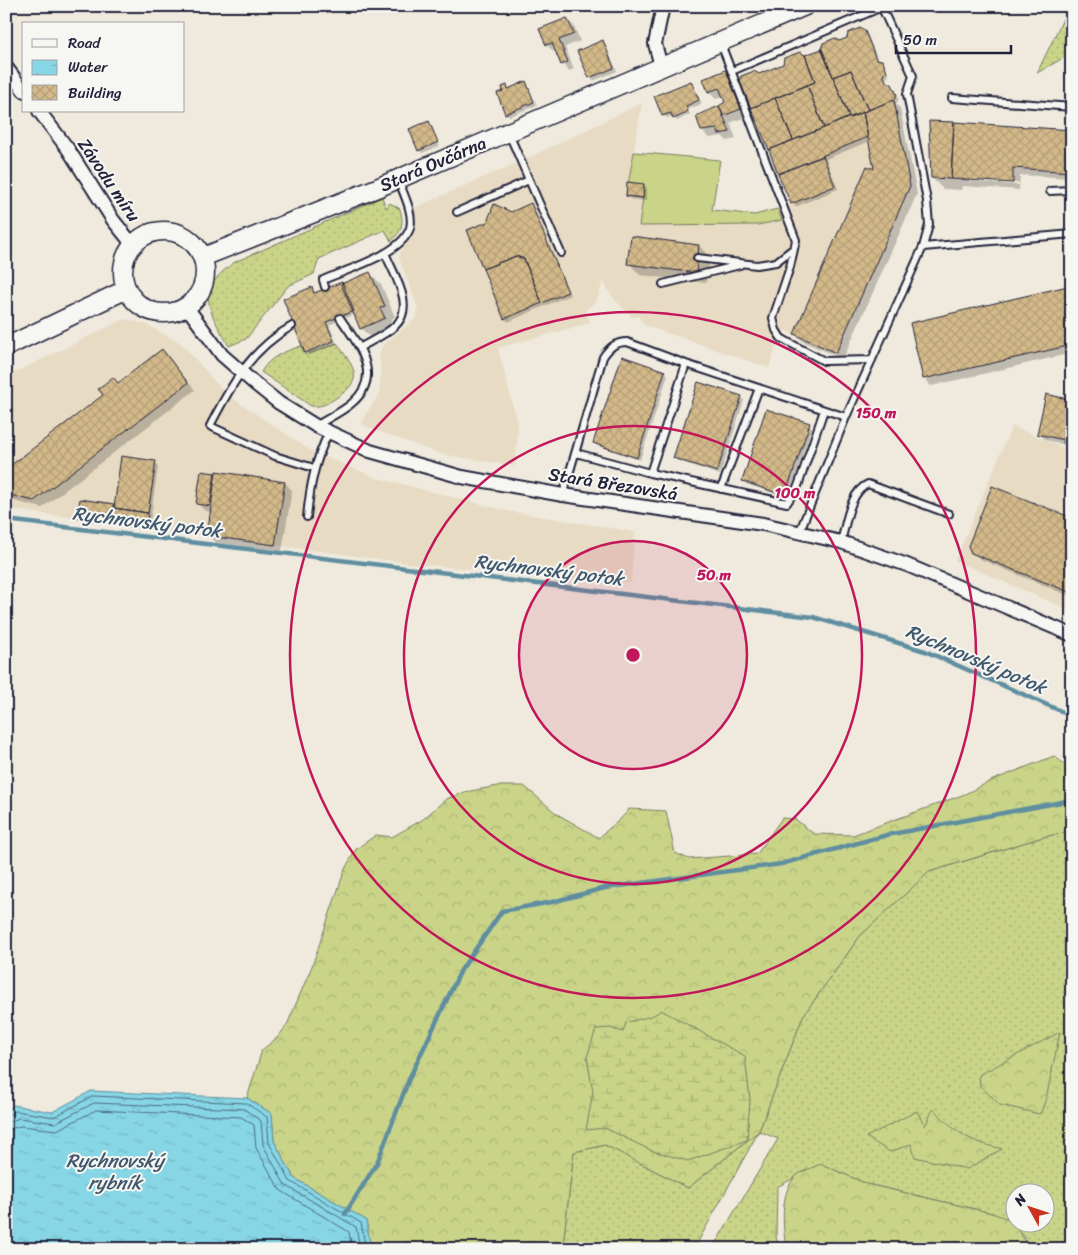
<svg xmlns="http://www.w3.org/2000/svg" width="1078" height="1255" viewBox="0 0 1078 1255" font-family="Sriracha,sans-serif">
<style>
.built{fill:#e7dbc4}
.grass{fill:url(#grass-dots);stroke:#767b62;fill-rule:evenodd}
.forest{fill:url(#forest-crowns);stroke:#767b62}
.wetland{fill:url(#wetland-marsh);stroke:#767b62}
.garden{fill:#c9d488;stroke:#767b62}
.water{fill:url(#water-ripples);stroke:#5f8ea1}
.shadow{fill:#0003;fill-rule:evenodd}
.lines{fill:none;stroke-linecap:round;stroke-linejoin:round}
.shore{stroke:#4a6a7f;stroke-width:1}
.stream{stroke:#5f8ea1;stroke-width:4.5}
.building{fill:url(#building-cross-hatch);stroke:#22223b}
.service-casing{stroke:#22223b;stroke-width:10}
.minor-casing{stroke:#22223b;stroke-width:16}
.secondary-casing{stroke:#22223b;stroke-width:21}
.service{stroke:#f6f6f2;stroke-width:6}
.minor{stroke:#f6f6f2;stroke-width:12}
.secondary{stroke:#f6f6f2;stroke-width:18}
.ring{fill:none;stroke:#c2185b;stroke-width:2.5}
.labels{text-anchor:middle;dominant-baseline:central;stroke-width:4;stroke-linejoin:round;paint-order:stroke}
.street-label{font-size:18px;fill:#22223b;stroke:#f6f6f2}
.water-label{font-size:19px;font-style:italic;fill:#40586e;stroke:#f6f6f2}
.centre{fill:#c2185b;stroke:#f6f6f2;stroke-width:2.5}
.ring-label{font-size:15px;text-anchor:middle;font-weight:bold;fill:#c2185b;stroke:#f6f6f2;stroke-width:4;stroke-linejoin:round;paint-order:stroke}
</style>
<defs>
<pattern id="grass-dots" width="8" height="8" patternUnits="userSpaceOnUse" patternTransform="scale(1.25)"><rect width="8" height="8" fill="#c9d488"/><path d="M2 2h.1M6 6h.1" fill="none" stroke="#acb676" stroke-width="1.8" stroke-linecap="round"/></pattern>
<pattern id="forest-crowns" width="20" height="18" patternUnits="userSpaceOnUse" patternTransform="scale(1.25)"><rect width="20" height="18" fill="#c9d488"/><path d="M2 6a3 3 0 1 1 6 0M12 15a3 3 0 1 1 6 0" fill="none" stroke="#acb676"/></pattern>
<pattern id="wetland-marsh" width="20" height="14" patternUnits="userSpaceOnUse" patternTransform="scale(1.25)"><rect width="20" height="14" fill="#c9d488"/><path d="M1 5h8M5 5V1M11 12h8M15 12V8" fill="none" stroke="#acb676"/></pattern>
<pattern id="water-ripples" width="26" height="14" patternUnits="userSpaceOnUse" patternTransform="scale(1.25)"><rect width="26" height="14" fill="#87d6e5"/><path d="M2 4q2-2 4 0t4 0M15 11q2-2 4 0t4 0" fill="none" stroke="#74b7c5"/></pattern>
<pattern id="building-cross-hatch" width="8" height="8" patternUnits="userSpaceOnUse" patternTransform="scale(1.25)"><rect width="8" height="8" fill="#d3b989"/><path d="M0 0l8 8M0 8l8-8" fill="none" stroke="#b59f77"/></pattern>
</defs>
<rect width="100%" height="100%" fill="#efeadd"/>
<filter id="ink" filterUnits="userSpaceOnUse"><feTurbulence type="fractalNoise" baseFrequency=".02" numOctaves="2"/><feDisplacementMap in="SourceGraphic" scale="10" xChannelSelector="R" yChannelSelector="G"/><feConvolveMatrix kernelMatrix="1 2 1 2 8 2 1 2 1" color-interpolation-filters="sRGB"/></filter>
<g filter="url(#ink)">
<path class="built" d="M642 103 626 196 643 198 639 224 758 225 781 220 777 209 835 186 823 156 868 137 874 169 867 166 794 334 782 330 769 368 644 325 638 316 632 317 613 298 603 281 597 300 585 311 590 323 498 348 518 427 515 466 440 454 362 425 365 415 379 395 381 372 379 356 382 346 416 318 418 308 399 258 401 251 413 233 415 222 414 208 530 157Z
M124 319 145 324 181 343 226 394 310 450 326 457 377 478 508 511 635 532 631 583 415 564 6 509V377Z
M1012 426 1072 451V611L955 561Z"/>
<path class="grass" d="M1072 6V53L1037 73 1064 17 1066 7Z
M382 197 386 208 390 203 400 209C404 223 402 232 391 241L385 230 319 259 314 274 288 286 246 339 229 346C209 310 193 291 235 262Z
M337 343C353 368 367 378 336 398 327 404 322 407 311 406L261 372C270 356 284 352 301 346L305 355Z
M1072 831V1249H1029L1024 1236 992 1213 867 1184 821 1164 777 1187 776 1237 780 1249H712L778 1139 759 1131 694 1249H566L564 1236 574 1152 605 1145 688 1188 759 1131 803 1016 860 936 929 872 1043 837ZM1016 1192H1046V1222H1016Z"/>
<path class="forest" d="M1054 756 1072 770V831L1043 837 929 872 860 936 803 1016 759 1131 688 1188 605 1145 574 1152 564 1236 566 1249H371L366 1220 294 1178 274 1141 272 1114 247 1098 262 1050 278 1037 287 1025 312 966 345 869 356 849 376 835 392 837 422 820 446 799 465 792 498 786H524L557 814 599 838C609 827 621 821 629 809L666 811 675 853 689 859 757 854 782 818 795 819 814 834 853 835 965 794 993 780Z
M1060 1032 1046 1099 1040 1114 1000 1105 980 1086 979 1075Z
M933 1109C960 1135 966 1140 1002 1149L967 1169 915 1157 911 1144 890 1152 866 1137 917 1111 925 1126Z
M821 1164 867 1184 992 1213 1014 1221 1029 1249H786C783 1228 779 1192 796 1176 802 1171 814 1167 821 1164Z"/>
<path class="wetland" d="M661 1010 745 1056 750 1100 747 1140 688 1161 650 1150 605 1128 586 1130 593 1092 587 1057 596 1029 610 1028 623 1032 626 1023C637 1018 652 1019 661 1010Z"/>
<path class="garden" d="M634 152 720 160 712 210 755 215 777 209 782 220 758 225 639 226 643 198 626 196Z"/>
<path class="water" d="M91 1091 247 1098 272 1114 274 1141 294 1178 366 1220 371 1249H6V1114L13 1105 52 1112Z"/>
<path class="shadow" d="M567 19 574 26 580 41 565 47 574 69 569 71 562 64 557 51 554 52 547 45Z
M860 29 868 36 878 60 885 64 889 75 886 79 888 85 895 89 899 99 896 104 900 108 917 194 843 359 802 341 795 334 876 171 870 141 826 159 838 189 795 207 742 81 848 39Z
M603 41 617 71 593 81 590 77Z
M726 72 733 79 748 116 730 123 736 139 727 141 722 136 709 138 702 131 727 102 724 96 716 99 709 92 704 80Z
M691 82 702 104 688 109 690 114 677 121 673 116 667 118 663 115Z
M525 83 537 105 510 116 506 113V86L510 90Z
M428 123 440 146 422 153 419 150Z
M1072 131V178L1020 175 1019 190 962 186 961 190 943 189 932 178ZM962 179 1019 183V185L962 181Z
M644 185 647 188 646 201 630 199 627 196Z
M531 205 570 295 508 322 505 318 511 213Z
M699 246 710 257 706 283 640 275 629 263Z
M370 273 381 284 395 317 391 319 395 330 372 339 361 328 355 314 329 325 337 344 310 355 306 352 311 288 316 294Z
M1072 287V353L931 386 924 378Z
M162 350 195 390 42 508 6 499V471Z
M665 372 668 375 640 460 598 446 594 443Z
M741 397 744 400 720 475 678 461 674 458Z
M1072 402V450L1068 446 1046 440 1038 433Z
M809 424 812 428 791 490 781 495 746 484 743 480Z
M155 463 158 466 149 530 82 520 79 517 81 500 115 506Z
M202 473 285 483 292 490 282 551 216 543 208 536 211 512 205 511 198 504Z
M1072 519V597L980 559 972 552Z"/>
<g class="lines">
<path class="shore" d="M6 1116 16 1111 54 1117 93 1096 246 1103 267 1117 269 1143 290 1181 361 1223 366 1249
M6 1123 19 1118 55 1123 94 1103 244 1109 261 1121 263 1145 285 1185 356 1227 360 1249
M6 1130 21 1126 57 1130 96 1110 241 1117 254 1125 256 1148 280 1190 349 1232 352 1249"/>
<path class="stream" d="M6 520 813 617 925 651 1072 716
M345 1214 377 1163 409 1079 461 970 502 911 552 902 605 888 781 864 887 835 1072 800"/>
</g>
<path class="building" d="M567 18 574 34 559 40 568 62 561 65 552 43 546 45 539 29Z
M860 28 865 31 876 59 882 60 887 71 883 75 887 83 892 84 897 95 894 100 868 110 851 70 833 77 821 49 823 43 835 38 839 41 847 38 848 33Z
M603 40 614 68 589 78 577 51Z
M822 49 849 117 824 128 807 85 815 82 805 55Z
M800 52 805 55 815 82 751 108 740 82 741 76 754 71 759 74 783 64 784 58Z
M726 70 741 109 723 116 719 106 725 102 719 88 708 92 703 79Z
M851 70 868 110 850 118 833 77Z
M526 81 534 102 505 114 497 93 503 91 502 87 507 85 508 89Z
M691 81 699 100 686 106 688 111 682 115 673 119 671 113 662 116 654 96Z
M807 85 824 128 793 140 775 98Z
M775 98 793 140 769 150 751 108Z
M894 100 910 186 836 353 794 334 867 166 874 169 863 112Z
M719 106 730 132 718 134 717 129 701 131 696 116Z
M863 112 868 137 778 174 769 150Z
M429 121 438 142 418 151 409 129Z
M929 121 954 122 951 179 931 178Z
M954 122 1072 130V172L1013 168V183L951 179Z
M823 156 835 186 791 204 778 174Z
M627 182 644 184 643 198 626 196Z
M531 203 568 292 542 303 524 259 516 256 483 269 467 230 487 222 494 204 511 212Z
M631 236 699 245 696 273 627 264Z
M516 256 524 259 542 303 504 319 483 269Z
M370 272 385 306 380 308 385 318 360 329 341 284Z
M342 282 354 311 326 322 334 341 305 353 283 299 312 287 314 293Z
M1072 285V345L923 379 910 323Z
M162 349 188 383 34 501 6 494V469L103 395 98 389 113 377 118 383Z
M622 356 665 371 637 458 593 443Z
M698 382 742 396 717 472 673 458Z
M1046 394 1072 400V445L1063 443 1064 440 1037 434Z
M766 409 810 423 788 487 777 493 742 481Z
M121 456 156 461 148 513 114 508Z
M201 471 215 473 210 506 196 504Z
M216 471 285 482 275 545 207 536Z
M992 486 1072 518V593L971 553 968 546Z
M80 499 114 504V508L148 513 146 528 77 517Z"/>
<g class="lines">
<defs>
<path id="service" d="M721 44 796 240 790 267 773 318 776 330 781 338 790 343 824 361 872 360
M732 71 882 7
M952 98 1072 107
M509 134 561 253
M1050 191 1072 190
M457 212 529 180
M923 247 1072 234
M697 258 757 265 776 262 794 248
M663 284 740 265
M325 287 323 280C346 270 402 254 410 228 414 213 403 193 398 179
M292 326C251 349 231 385 210 426L275 456 314 468
M361 347C371 341 385 335 395 326 416 307 394 275 385 253
M316 426C328 418 342 412 352 403 384 376 358 344 340 318
M576 453 650 473 787 503 798 486 824 410
M650 473 686 364
M721 489 759 388
M563 495 603 357C609 348 615 342 627 342L686 364 846 417
M307 517C310 486 315 460 329 432
M799 533 846 417 923 247 929 225 927 201 907 94 913 76 881 6
M841 542C846 524 850 491 868 484L949 514"/>
<path id="minor" d="M661 66 655 44 663 6
M6 67 24 91
M39 111 68 149 113 220 133 245
M186 306 222 355 254 383 279 403 316 426 370 451 462 477 563 495 763 524 841 542 907 565 1072 635"/>
<path id="secondary" d="M123 272a41 41 0 1 1 82 0a41 41 0 1 1-82 0Z
M203 257 377 188 805 6
M6 347 127 289"/>
</defs>
<use href="#service" class="service-casing"/>
<use href="#minor" class="minor-casing"/>
<use href="#secondary" class="secondary-casing"/>
<use href="#service" class="service"/>
<use href="#minor" class="minor"/>
<use href="#secondary" class="secondary"/>
</g>
</g>
<circle cx="633" cy="655" r="114" fill="#c2185b" fill-opacity=".12"/>
<g class="ring">
<circle cx="633" cy="655" r="114"/>
<circle cx="633" cy="655" r="229"/>
<circle cx="633" cy="655" r="343"/>
</g>
<g class="labels">
<g class="street-label">
<text transform="translate(433 164) rotate(-23)">Stará Ovčárna</text>
<text transform="translate(109 180) rotate(56)">Závodu míru</text>
<text transform="translate(613 484) rotate(9)">Stará Březovská</text>
</g>
<g class="water-label">
<text transform="translate(147 522) rotate(7)">Rychnovský potok</text>
<text transform="translate(549 570) rotate(7)">Rychnovský potok</text>
<text transform="translate(976 659) rotate(23)">Rychnovský potok</text>
<text x="115" y="1160">Rychnovský<tspan x="115" dy="22">rybník</tspan></text>
</g>
</g>
<circle cx="633" cy="655" r="8" class="centre"/>
<g class="ring-label">
<text x="876" y="418">150 m</text>
<text x="795" y="498">100 m</text>
<text x="714" y="580">50 m</text>
</g>
<rect width="1078" height="1255" fill="none" stroke="#f6f6f2" stroke-width="25"/>
<rect x="12" y="12" width="1053" height="1230" fill="none" stroke="#22223b" stroke-width="2" filter="url(#ink)"/>
<rect x="22" y="22" width="162" height="90" fill="#f6f6f2" stroke="#a1a1a9"/>
<rect x="32" y="39" width="25" height="8" fill="#f6f6f2" stroke="#a1a1a9"/>
<text x="68" y="48" font-size="15" fill="#22223b">Road</text>
<rect x="32" y="60" width="25" height="15" fill="url(#water-ripples)" stroke="#a1a1a9"/>
<text x="68" y="72" font-size="15" fill="#22223b">Water</text>
<rect x="32" y="85" width="25" height="15" fill="url(#building-cross-hatch)" stroke="#a1a1a9"/>
<text x="68" y="98" font-size="15" fill="#22223b">Building</text>
<g transform="translate(1030 1208) rotate(310)"><circle r="24" fill="#f6f6f2" stroke="#a1a1a9"/>
<path d="M0-4L9 19L0 12L-9 19Z" fill="#c8321e"/>
<text y="-8" font-size="14" font-weight="bold" text-anchor="middle" fill="#22223b">N</text>
</g>
<path d="M896 45v8h115v-8" fill="none" stroke="#22223b" stroke-width="2.5"/>
<text x="903" y="45" font-size="15" fill="#22223b" stroke="#f6f6f2" stroke-width="4" paint-order="stroke">50 m</text>
</svg>
